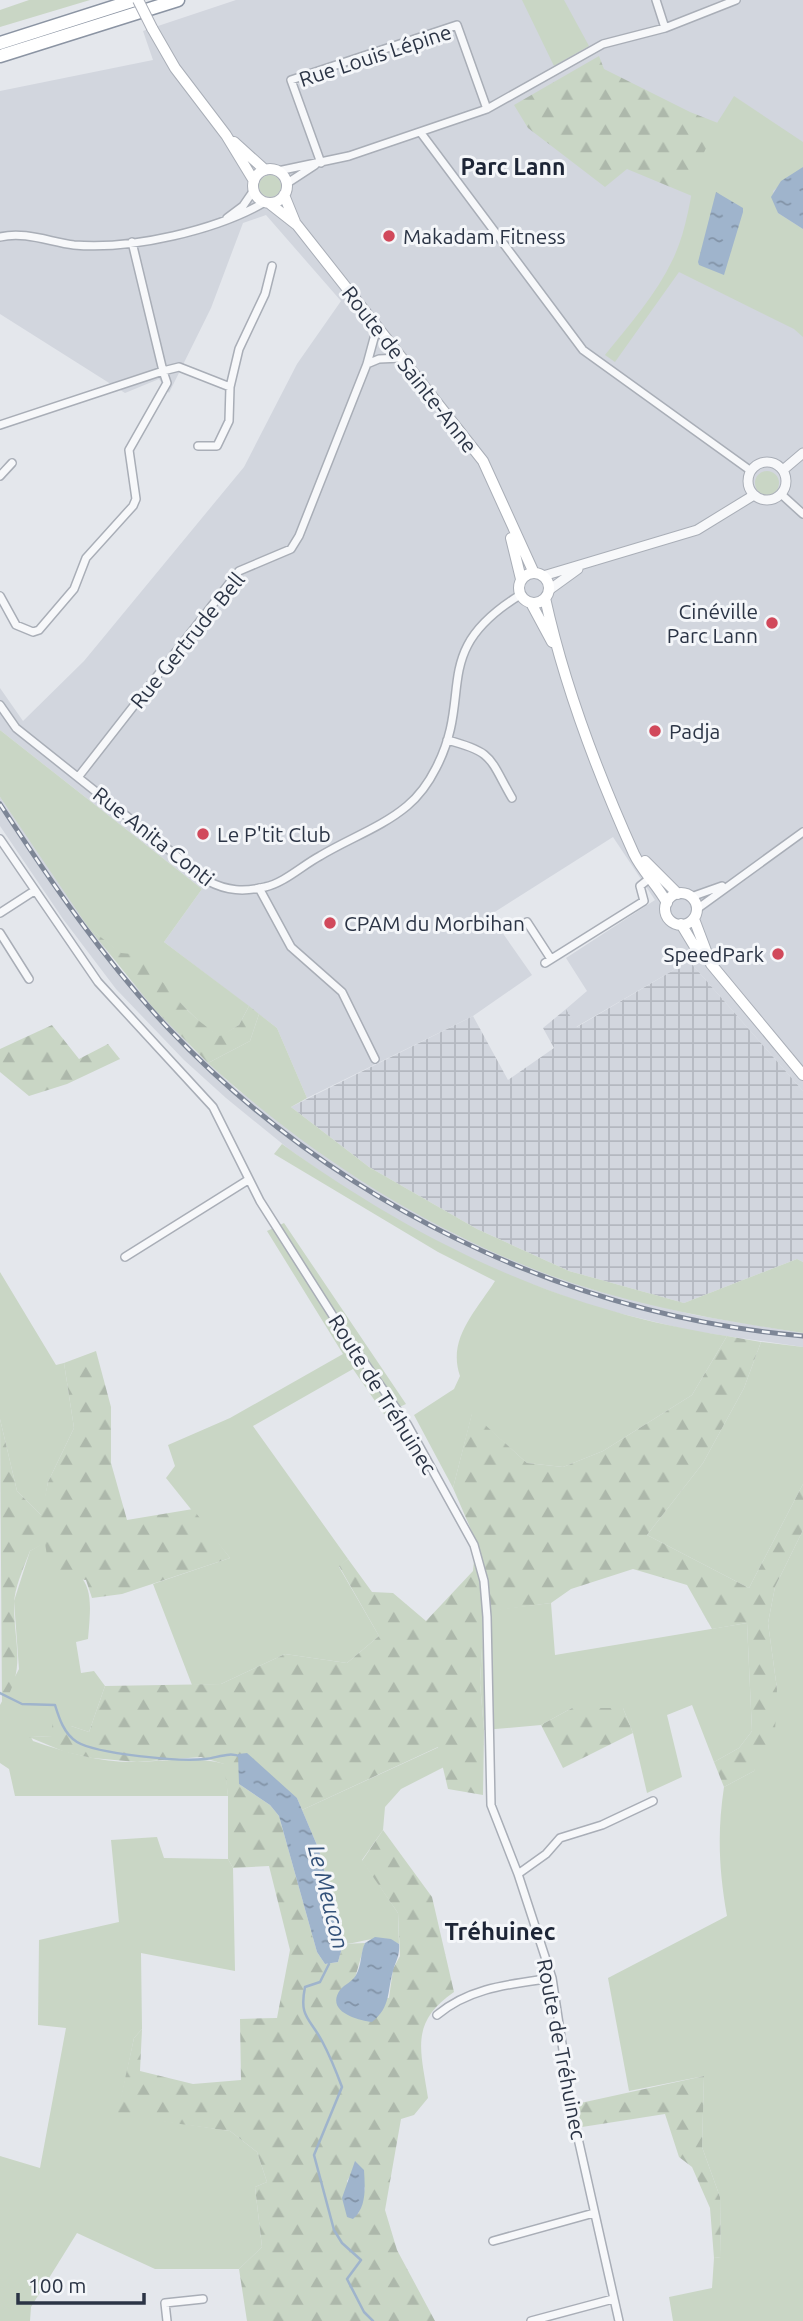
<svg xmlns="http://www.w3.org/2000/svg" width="803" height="2321" viewBox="0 0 803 2321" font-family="Ubuntu,sans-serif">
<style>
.built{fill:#d2d6de}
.industrial{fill:url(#industrial-grid)}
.grass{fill:#c9d6c5}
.forest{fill:url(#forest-firs);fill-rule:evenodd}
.water{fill:url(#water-ripples)}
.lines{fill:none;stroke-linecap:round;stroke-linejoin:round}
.stream{stroke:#9fb4cc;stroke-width:2.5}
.minor-casing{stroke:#a9aeb7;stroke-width:10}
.tertiary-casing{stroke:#a9aeb7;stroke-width:11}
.secondary-casing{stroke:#a9aeb7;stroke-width:12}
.trunk-casing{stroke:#8b94a3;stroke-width:15}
.minor{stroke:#f7f8fa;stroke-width:7}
.tertiary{stroke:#f7f8fa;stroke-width:9}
.secondary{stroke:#fff;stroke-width:10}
.trunk{stroke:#fff;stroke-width:12}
.rail-casing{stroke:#7d8696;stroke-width:5}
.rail{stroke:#f4f6f9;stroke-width:2.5;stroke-dasharray:8;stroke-linecap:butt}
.secondary-bridge-casing{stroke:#a9aeb7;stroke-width:12;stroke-linecap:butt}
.secondary-bridge{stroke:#fff;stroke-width:10}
.poi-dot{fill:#d1495b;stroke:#f4f6f9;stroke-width:2.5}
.labels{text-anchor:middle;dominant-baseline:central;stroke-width:6;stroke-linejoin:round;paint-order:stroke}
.street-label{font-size:21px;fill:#2b3445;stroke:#f4f6f9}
.poi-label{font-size:21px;fill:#2b3445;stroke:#f4f6f9;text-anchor:start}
.neighbourhood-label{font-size:23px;font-weight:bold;fill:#1d2536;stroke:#f4f6f9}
.water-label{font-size:23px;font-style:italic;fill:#34527a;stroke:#f4f6f9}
.quarter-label{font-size:24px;font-weight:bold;fill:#1d2536;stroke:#f4f6f9}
</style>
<defs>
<pattern id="industrial-grid" width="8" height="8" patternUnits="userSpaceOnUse" patternTransform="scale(1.75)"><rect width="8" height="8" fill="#d2d6de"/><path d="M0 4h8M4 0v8" fill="none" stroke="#b4b8c0"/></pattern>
<pattern id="forest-firs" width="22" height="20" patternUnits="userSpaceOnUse" patternTransform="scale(1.75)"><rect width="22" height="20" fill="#c9d6c5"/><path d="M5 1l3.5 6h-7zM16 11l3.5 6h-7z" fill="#adb8ab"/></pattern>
<pattern id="water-ripples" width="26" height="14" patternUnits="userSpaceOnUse" patternTransform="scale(1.75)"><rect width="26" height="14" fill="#9fb4cc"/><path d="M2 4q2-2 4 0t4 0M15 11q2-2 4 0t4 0" fill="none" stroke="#8293a7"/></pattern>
</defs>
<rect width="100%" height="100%" fill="#e4e7ec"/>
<path class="built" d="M236 0H803V1091L689 961 576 1027 566 1009 587 991 566 958 655 900 613 837 490 915 532 975 473 1016 307 1098 277 1028 164 942 202 889 0 730V688L23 721 84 661 244 467 297 364 341 301 266 215 243 223 211 308 169 393 159 379 125 393 0 314V91L153 60 143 31Z
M0 797 118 967 194 1050 239 1091 455 1234 549 1275 598 1291 695 1315 803 1333V1347L692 1331 594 1307 501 1273 406 1226 363 1201 290 1150 226 1098 184 1060 116 989 63 919 0 826Z"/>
<path class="industrial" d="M689 961 803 1091V1262L797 1259 684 1303 569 1271 477 1229 369 1167 291 1107 473 1016 508 1080 554 1048 543 1028 566 1009 577 1027Z"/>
<path class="grass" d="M29 0H90L0 27V10Z
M522 0H564L589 46 554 66Z
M734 96 803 142V167L773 191 778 213 803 229V337L794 329 679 272 615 362 605 355C629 325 656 295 673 259 687 230 690 198 697 167 703 141 721 118 734 96Z
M259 186a11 11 0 1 1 22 0a11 11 0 1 1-22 0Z
M755 483a12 12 0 1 1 24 0a12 12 0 1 1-24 0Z
M0 730 202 889 164 942 249 1006 239 1025 220 1037 204 1026 174 997 88 927 0 797Z
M259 1014 277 1028 307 1098 291 1107 369 1167 477 1229 569 1271 684 1303 797 1259 803 1262V1333C717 1320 631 1305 549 1275 423 1228 307 1153 208 1063L250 1041Z
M282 1144C420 1243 558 1310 727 1336L692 1395 603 1451 563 1467 527 1463 472 1414 453 1488 414 1415 454 1389 460 1376C447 1339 476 1311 495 1281L438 1252 274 1154Z
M284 1223 406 1404 384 1414 353 1369 253 1426 348 1559 339 1567 379 1636 347 1663 285 1654 221 1684 192 1685 153 1584 230 1558 166 1478 175 1466 168 1445 230 1418 343 1354 267 1231Z
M0 1272 56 1365 64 1363 74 1428 48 1482 42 1516 17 1491 0 1419Z
M761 1342 803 1347V1484L749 1588 647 1535 703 1463 744 1388Z
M803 1530V2321H673L669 2297 712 2288 714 2258 721 2257 720 2197 702 2147 704 2076 629 2091 608 1978 727 1916C719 1871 717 1833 724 1787L754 1771 777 1689 768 1623 775 1587Z
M45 1542C88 1583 94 1577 88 1639L76 1642 81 1673 94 1671 105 1686 89 1732 71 1726 52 1736 31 1737 33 1741C67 1753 103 1763 139 1762 169 1761 195 1756 225 1764L228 1796H15L9 1769 0 1763V1705L19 1669 14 1601 30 1551Z
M551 1603 555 1655 747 1623 752 1731 739 1748 714 1762 692 1705 667 1715 682 1777 647 1793 633 1733 623 1708H572L541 1725 484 1730 480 1683 484 1611Z
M439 1747 444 1767 401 1789 385 1807 383 1830 362 1860 398 1913 399 1944C381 1932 363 1943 343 1944L319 1850 302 1810Z
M157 1837 164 1858 228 1859 233 1868 235 1971 141 1953 142 2029 134 2038 118 2114 230 2131 257 2152 267 2182 255 2187 262 2247 239 2269H155L77 2233 31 2307 30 2321H0V2156L40 2168 66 2028 38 2025 39 1940 119 1922 111 1840Z"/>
<path class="forest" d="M599 56 604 69 690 112 718 123 698 165 692 196 627 169 605 187 528 128 514 105Z
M88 927 121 953 142 955C165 985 187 1016 220 1036L239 1025 249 1006 259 1014 250 1041 208 1063 155 1010Z
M52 1025 79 1059 108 1044 120 1059 67 1084 29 1096 0 1072V1049Z
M727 1336 761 1342 744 1388 703 1463 647 1535 749 1588 803 1484V1530L775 1587 768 1623 777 1689 775 1732 754 1771 724 1787 714 1762 739 1748 752 1731 747 1623 712 1629 687 1585 633 1569 571 1589 551 1603 484 1612 480 1683 484 1730 483 1795 448 1789 438 1747 302 1810 297 1798 239 1784 270 1805 279 1816 317 1952 325 1964 338 1962 343 1944 365 1943 355 1978 340 1991 389 1998 393 1969 400 1956 398 1913 362 1861 383 1830 432 1897 454 1992C409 2023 421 2050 428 2098L414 2115 401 2119 385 2210 397 2250 435 2321H247L239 2269 262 2247 255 2187 267 2182 257 2152 230 2131 117 2115 134 2038 142 2029 140 2071 193 2084 241 2080 240 2019 277 2018 290 1950 269 1866 233 1868 228 1859V1796L224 1764 201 1757 137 1762 92 1758 65 1752 29 1737 52 1736V1724L66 1717 71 1726 89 1732 105 1686 221 1684 285 1654 347 1663 379 1636 339 1566 348 1559 372 1592 393 1593 426 1621 473 1571 476 1541 453 1488 472 1413 527 1463 563 1467 603 1451 692 1395ZM354 2170 365 2188 358 2215 347 2181Z
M96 1351 111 1407V1463L127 1520 193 1509 230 1558 122 1594 92 1598 86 1580 50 1575 45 1543 30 1551C24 1567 14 1588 14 1605 14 1645 27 1669 2 1706L0 1419 17 1491 41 1515 48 1482 74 1428 64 1363Z
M572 1708H623L633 1733 563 1768 541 1725Z
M704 2076 702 2147 720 2197 721 2257 714 2258 710 2208 692 2167 679 2157 665 2114 582 2127 576 2104Z"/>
<path class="water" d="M803 167V229L778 213 771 197 781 181Z
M716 192 743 208V212L724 275 699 265 698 262Z
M247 1753 297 1798 319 1850 343 1944 338 1962 325 1964 317 1952 279 1816 270 1805 239 1784 238 1754Z
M375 1937 391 1939 399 1944C400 1956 396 1960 393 1971 387 1992 391 2007 372 2022 358 2020 325 2012 340 1990 345 1984 352 1982 356 1975 362 1965 360 1954 365 1943Z
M355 2161 364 2170C365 2187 367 2207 353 2219L347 2217 342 2198Z"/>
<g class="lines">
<path class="stream" d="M0 1693 22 1704 55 1705C59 1718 64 1734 77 1742 97 1754 180 1762 205 1759 217 1758 230 1751 241 1757
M329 1964 320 1982 305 1987C299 2017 309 2017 322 2041 330 2056 336 2071 342 2087L314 2155 334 2230 342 2243 361 2260 347 2279 364 2312 373 2321"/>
<defs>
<path id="minor" d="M656 0 665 28
M421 133 583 350 751 471
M321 163 291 80 457 25 487 109
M278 171 349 156 487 109 603 44 665 28 736 0
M286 184 315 165
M227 218 243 206 254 190
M0 237C25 231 50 242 74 245 132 250 217 230 265 202
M367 364 379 359 401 358
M0 425 163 371 132 242
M198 446H217L229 421 230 387 239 349 265 294 272 266
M0 476 12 463
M781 494 803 514
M0 596 16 625 33 632 39 630 74 589 86 558 133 506 136 499 129 450 167 383 163 371 179 367 230 387
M0 705 16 728 208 881C227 891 244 892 265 887 284 883 303 865 320 856 348 839 382 827 407 806 419 796 429 782 436 768 475 693 428 652 520 595
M447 740C494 752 489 758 512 798
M79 776 239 571 291 549 299 536 367 364 377 327
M0 839 98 982 213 1107 260 1201 342 1330 407 1424 474 1545 484 1581 487 1617 491 1805 518 1874 552 1978 573 2116 619 2321
M259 888 291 947 342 992 375 1059
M691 897 722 886
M697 909 803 832
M0 913 34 891
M527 922 551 959
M0 933 29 979
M545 963 644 901 640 886 650 878
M125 1257 248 1180
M518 1874 546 1854 560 1838 602 1825 653 1801
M437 2015C470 1987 512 1984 552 1978
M493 2241 594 2213
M167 2321 165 2303 203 2299
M531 2321 613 2299"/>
<path id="tertiary" d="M748 481a19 19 0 1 1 38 0a19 19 0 1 1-38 0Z
M783 470 803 453
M543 576 697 530 754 495
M549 590 578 569"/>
<path id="secondary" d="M152 28 175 68 226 135 254 181
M234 142 265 170
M253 186a17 17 0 1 1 34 0a17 17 0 1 1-34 0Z
M284 195 295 222
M269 203 297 225 483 461 534 573
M511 538 521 579
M519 588a15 15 0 1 1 30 0a15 15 0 1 1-30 0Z
M545 598C564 685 597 772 634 854 642 871 658 886 667 903
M531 603 552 642
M645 861 678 894
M665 909a16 16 0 1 1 32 0a16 16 0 1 1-32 0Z
M694 919 711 964 803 1075
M681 924 701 957"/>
<path id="trunk" d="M0 43 135 0
M0 56 178 0"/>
</defs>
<use href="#minor" class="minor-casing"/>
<use href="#tertiary" class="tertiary-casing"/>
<use href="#secondary" class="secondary-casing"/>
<use href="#trunk" class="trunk-casing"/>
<use href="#minor" class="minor"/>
<use href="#tertiary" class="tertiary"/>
<use href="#secondary" class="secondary"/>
<use href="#trunk" class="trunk"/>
<defs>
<path id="rail" d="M0 804C51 882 104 960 168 1028 333 1202 564 1315 803 1336"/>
</defs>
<use href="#rail" class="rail-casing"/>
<use href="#rail" class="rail"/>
<defs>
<path id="secondary-bridge" d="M138 0 152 28"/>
</defs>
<use href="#secondary-bridge" class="secondary-bridge-casing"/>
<use href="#secondary-bridge" class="secondary-bridge"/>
</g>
<g class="poi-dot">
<circle cx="389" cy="236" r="7"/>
<circle cx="772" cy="623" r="7"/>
<circle cx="655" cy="731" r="7"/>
<circle cx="203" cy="834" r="7"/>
<circle cx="330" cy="923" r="7"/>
<circle cx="778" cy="954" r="7"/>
</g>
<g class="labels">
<g class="street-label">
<text transform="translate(375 55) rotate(-18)">Rue Louis Lépine</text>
<text transform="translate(410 369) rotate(52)">Route de Sainte-Anne</text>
<text transform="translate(187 640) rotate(-51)">Rue Gertrude Bell</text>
<text transform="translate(154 836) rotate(38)">Rue Anita Conti</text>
<text transform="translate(383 1394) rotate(58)">Route de Tréhuinec</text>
<text transform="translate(562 2049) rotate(79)">Route de Tréhuinec</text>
</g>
<g class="poi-label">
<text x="403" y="236">Makadam Fitness</text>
<text x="758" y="611" text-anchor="end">Cinéville<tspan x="758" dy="24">Parc Lann</tspan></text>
<text x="669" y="731">Padja</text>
<text x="217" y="834">Le P'tit Club</text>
<text x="344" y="923">CPAM du Morbihan</text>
<text x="764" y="954" text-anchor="end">SpeedPark</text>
</g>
<g class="neighbourhood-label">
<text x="513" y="166">Parc Lann</text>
</g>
<g class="water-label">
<text transform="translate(329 1897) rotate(76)">Le Meucon</text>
</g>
<g class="quarter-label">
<text x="500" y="1931">Tréhuinec</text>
</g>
</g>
<path d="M18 2293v10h126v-10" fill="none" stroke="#2b3445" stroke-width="3.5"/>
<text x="28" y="2293" font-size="21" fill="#2b3445" stroke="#f4f6f9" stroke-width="5" paint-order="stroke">100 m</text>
</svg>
